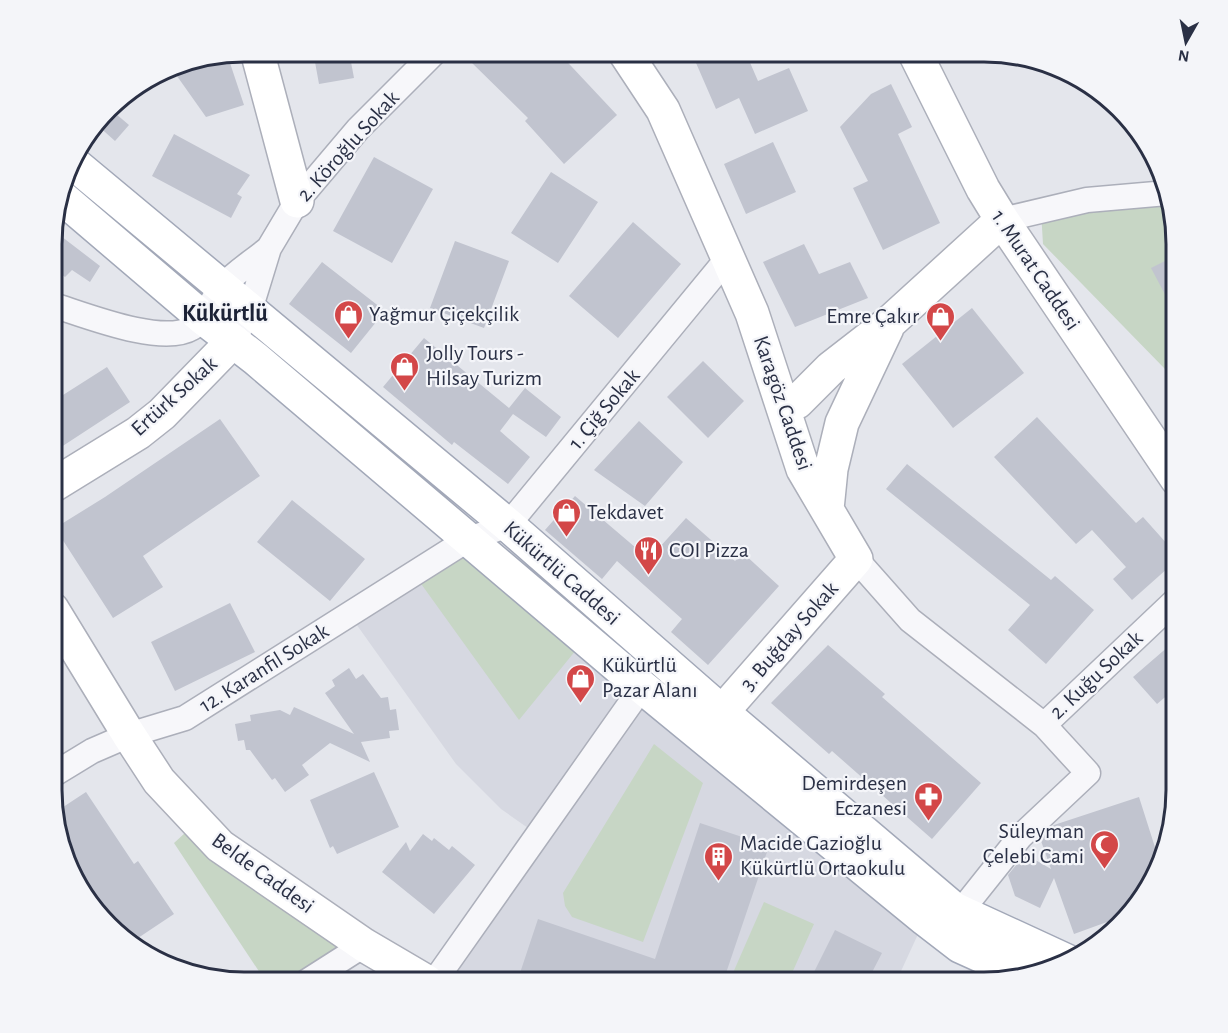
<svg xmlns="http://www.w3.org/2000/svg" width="1228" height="1033" viewBox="0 0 1228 1033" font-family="'Alegreya Sans',sans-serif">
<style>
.built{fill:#d6d8e1}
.green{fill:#c7d6c5}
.building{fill:#c1c4cf}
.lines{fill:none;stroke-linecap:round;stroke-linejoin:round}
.street-casing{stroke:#acafba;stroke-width:27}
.secondary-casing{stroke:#acafba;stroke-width:36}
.primary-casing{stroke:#a2a8b8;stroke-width:36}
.street{stroke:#f7f7fa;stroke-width:24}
.secondary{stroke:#fff;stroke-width:33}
.primary{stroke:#fff;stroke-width:33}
.labels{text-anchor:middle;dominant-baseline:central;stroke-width:4.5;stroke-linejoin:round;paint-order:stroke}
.street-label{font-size:22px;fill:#2a3045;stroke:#f4f5f9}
.poi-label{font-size:22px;fill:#2a3045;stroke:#f4f5f9;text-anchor:start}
.neighbourhood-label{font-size:24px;font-weight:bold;fill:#1c2236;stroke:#f4f5f9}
.rim{fill:none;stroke:#2a3045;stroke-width:3}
</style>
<rect width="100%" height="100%" fill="#e4e6ec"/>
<path class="built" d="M414 574 585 639 925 919 896 982H434L538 835 501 809 456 764 349 614Z"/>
<path class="green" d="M1167 193 1177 244V393L1165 369 1043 244 1041 211Z
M467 540 585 639 519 720 414 574Z
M654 744 703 783 643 942 572 917 565 906 563 893Z
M197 822 364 945 306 982H266L174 843Z
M764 902 814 924 788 982H729Z"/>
<path class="building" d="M313 51H349L354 78 319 84Z
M482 51H557L617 115 564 164 525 121 528 118 471 62Z
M703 51H745L758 81 789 68 808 111 755 134 739 98 716 109 693 56Z
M227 54 244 105 206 117 172 69 211 56Z
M891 84 912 127 898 134 940 223 883 250 853 188 868 181 840 127 871 94Z
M109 108 129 125 115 141 96 124Z
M174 134 250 175 237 194 242 197 231 218 152 176Z
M773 142 796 192 746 214 724 164Z
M374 157 433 189 392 263 333 231Z
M551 172 598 202 558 263 511 233Z
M633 222 681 264 618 338 569 296Z
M53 230 100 266 90 282 72 270 65 277 53 268Z
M455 241 509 261 484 328 430 308Z
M804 244 819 274 850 262 868 298 795 327 763 262Z
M1177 255V317L1151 268Z
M322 262 385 311 351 353 289 304Z
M972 308 1024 373 953 428 902 364Z
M424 338 509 408 525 388 561 417 546 437 513 414 500 431 530 457 508 484 454 442 452 445 383 387Z
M703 361 744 401 708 438 667 397Z
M107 367 130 402 52 453V402Z
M1037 417 1136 523 1143 517 1177 555V560L1132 600 1113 579 1126 567 1092 530 1076 544 994 457Z
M220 419 260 476 143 556 163 587 113 618 55 528 105 497Z
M639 421 683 462 645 506 594 470Z
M907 464 1051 580 1055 576 1094 610 1046 664 1008 630 1030 605 886 489Z
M575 496 649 559 686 518 735 561 743 553 779 586 708 665 671 632 682 619 617 561 602 579 545 530Z
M292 500 365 559 330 601 257 542Z
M230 603 255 652 175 691 151 642Z
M1177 639V687L1157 704 1133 677Z
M828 645 885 694 882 697 981 783 932 839 832 751 829 754 771 703Z
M349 668 356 679 363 674 381 698 388 697 390 710 396 709 399 730 389 731 390 738 361 742 370 762 330 743 302 765 309 775 285 792 275 778 272 780 250 750H246L244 740 238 741 235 724 251 721 250 715 280 710 290 715 294 707 354 734 325 693 335 686 332 680Z
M374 772 399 827 337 854 333 846 330 848 310 800Z
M86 792 134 864 138 861 174 914 132 942 108 926 71 874 54 813Z
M1139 797 1160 863 1157 874 1129 914 1074 934 1054 878 1040 908 1015 896 1008 875 1025 854 1051 869 1040 838 1054 825Z
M700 823 769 846 723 982H517L538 919 655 959Z
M423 834 432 841 434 838 449 850 452 846 475 865 434 914 382 872 406 842 410 851Z
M835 930 882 953 867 982H809Z"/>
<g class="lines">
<defs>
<path id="street" d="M1002 220 1087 200 1167 193
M53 305C85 315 162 346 192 328 207 319 211 299 222 287 235 272 254 261 269 248
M233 341 250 310 269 248 297 201 358 129 436 51
M856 559 910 620 1044 725
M51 776 92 751 129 735 185 718 467 540 508 525 727 259
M961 911 1020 837 1088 773 1044 725 1177 599
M306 982 364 945
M434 982 642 687"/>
<path id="secondary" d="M257 51 297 201
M624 51 663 110 752 313 803 469 856 559 722 712
M914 51 983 189 1002 220 1177 479
M797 402 831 368 889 323 1002 220
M52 486 138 433 162 414 233 341
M827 509 831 469 842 423 887 328
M52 609 129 735 159 781 220 846 364 945 427 982"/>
<path id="primary" d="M72 162 508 525 722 712 954 909 1067 961
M60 196 203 318 256 359 642 687 925 919 960 946 1022 974"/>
</defs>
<use href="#street" class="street-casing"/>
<use href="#secondary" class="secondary-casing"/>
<use href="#primary" class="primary-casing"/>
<use href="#street" class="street"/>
<use href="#secondary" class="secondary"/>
<use href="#primary" class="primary"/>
</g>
<defs>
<symbol id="shop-pin" viewBox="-11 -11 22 30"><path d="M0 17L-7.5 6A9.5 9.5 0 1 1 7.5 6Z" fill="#d34748" stroke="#f4f5f9"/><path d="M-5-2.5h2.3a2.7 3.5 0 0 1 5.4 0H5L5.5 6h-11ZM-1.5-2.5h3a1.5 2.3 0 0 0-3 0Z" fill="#fff"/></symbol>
<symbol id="restaurant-pin" viewBox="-11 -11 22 30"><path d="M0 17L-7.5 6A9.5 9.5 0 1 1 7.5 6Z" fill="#d34748" stroke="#f4f5f9"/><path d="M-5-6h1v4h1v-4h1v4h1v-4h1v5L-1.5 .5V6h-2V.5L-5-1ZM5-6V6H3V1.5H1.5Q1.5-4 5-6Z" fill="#fff"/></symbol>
<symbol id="pharmacy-pin" viewBox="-11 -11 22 30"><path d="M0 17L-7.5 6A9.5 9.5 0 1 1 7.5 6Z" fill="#d34748" stroke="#f4f5f9"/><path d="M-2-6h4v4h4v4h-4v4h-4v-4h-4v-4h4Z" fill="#fff"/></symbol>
<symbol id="mosque-pin" viewBox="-11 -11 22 30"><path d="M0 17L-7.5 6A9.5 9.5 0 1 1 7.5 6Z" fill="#d34748" stroke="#f4f5f9"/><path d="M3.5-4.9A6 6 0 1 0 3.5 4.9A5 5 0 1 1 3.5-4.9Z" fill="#fff"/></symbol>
<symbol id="building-pin" viewBox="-11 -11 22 30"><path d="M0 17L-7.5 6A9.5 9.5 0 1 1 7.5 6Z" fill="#d34748" stroke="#f4f5f9"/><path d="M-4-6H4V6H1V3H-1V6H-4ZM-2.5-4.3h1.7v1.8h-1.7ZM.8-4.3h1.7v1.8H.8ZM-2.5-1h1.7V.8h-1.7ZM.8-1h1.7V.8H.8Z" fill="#fff"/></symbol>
</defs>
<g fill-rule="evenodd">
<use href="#shop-pin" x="332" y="298" width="33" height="45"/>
<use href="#shop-pin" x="924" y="300" width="33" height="45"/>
<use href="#shop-pin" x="388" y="350" width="33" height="45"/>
<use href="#shop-pin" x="550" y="496" width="33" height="45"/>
<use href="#restaurant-pin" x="632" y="534" width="33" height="45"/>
<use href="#shop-pin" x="564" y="662" width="33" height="45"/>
<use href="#pharmacy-pin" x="912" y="780" width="33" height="45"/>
<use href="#mosque-pin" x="1088" y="828" width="33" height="45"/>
<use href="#building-pin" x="702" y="840" width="33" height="45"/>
</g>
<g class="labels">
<g class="street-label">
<text transform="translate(348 146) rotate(-48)">2. Köroğlu Sokak</text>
<text transform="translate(1036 270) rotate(56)">1. Murat Caddesi</text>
<text transform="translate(174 396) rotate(-42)">Ertürk Sokak</text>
<text transform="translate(783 403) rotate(71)">Karagöz Caddesi</text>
<text transform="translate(604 409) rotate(-50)">1. Çiğ Sokak</text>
<text transform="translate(562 573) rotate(41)">Kükürtlü Caddesi</text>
<text transform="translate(789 636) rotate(-49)">3. Buğday Sokak</text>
<text transform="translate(264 668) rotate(-32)">12. Karanfil Sokak</text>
<text transform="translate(1096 675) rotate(-43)">2. Kuğu Sokak</text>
<text transform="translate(263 873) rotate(36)">Belde Caddesi</text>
</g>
<g class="poi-label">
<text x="369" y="314">Yağmur Çiçekçilik</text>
<text x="919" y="316" text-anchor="end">Emre Çakır</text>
<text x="426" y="353">Jolly Tours -<tspan x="426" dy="25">Hilsay Turizm</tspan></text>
<text x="587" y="512">Tekdavet</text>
<text x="669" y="550">COI Pizza</text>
<text x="602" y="665">Kükürtlü<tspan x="602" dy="25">Pazar Alanı</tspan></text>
<text x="907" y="783" text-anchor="end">Demirdeşen<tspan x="907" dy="25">Eczanesi</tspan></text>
<text x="1084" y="831" text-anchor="end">Süleyman<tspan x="1084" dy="25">Çelebi Cami</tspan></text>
<text x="740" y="843">Macide Gazioğlu<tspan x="740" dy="25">Kükürtlü Ortaokulu</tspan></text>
</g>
<g class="neighbourhood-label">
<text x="225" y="314">Kükürtlü</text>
</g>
</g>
<path d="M0 0H1228V1033H0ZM244 62H984A182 182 0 0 1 1166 244V790A182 182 0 0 1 984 972H244A182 182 0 0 1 62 790V244A182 182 0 0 1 244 62Z" fill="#f4f5f9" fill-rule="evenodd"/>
<path class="rim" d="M244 62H984A182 182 0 0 1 1166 244V790A182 182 0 0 1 984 972H244A182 182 0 0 1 62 790V244A182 182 0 0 1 244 62Z"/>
<g transform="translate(1186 42) rotate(189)" stroke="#f4f5f9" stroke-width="4.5" paint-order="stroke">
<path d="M0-4.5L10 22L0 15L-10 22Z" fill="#2a3045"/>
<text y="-9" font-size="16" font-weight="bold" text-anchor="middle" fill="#2a3045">N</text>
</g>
</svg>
